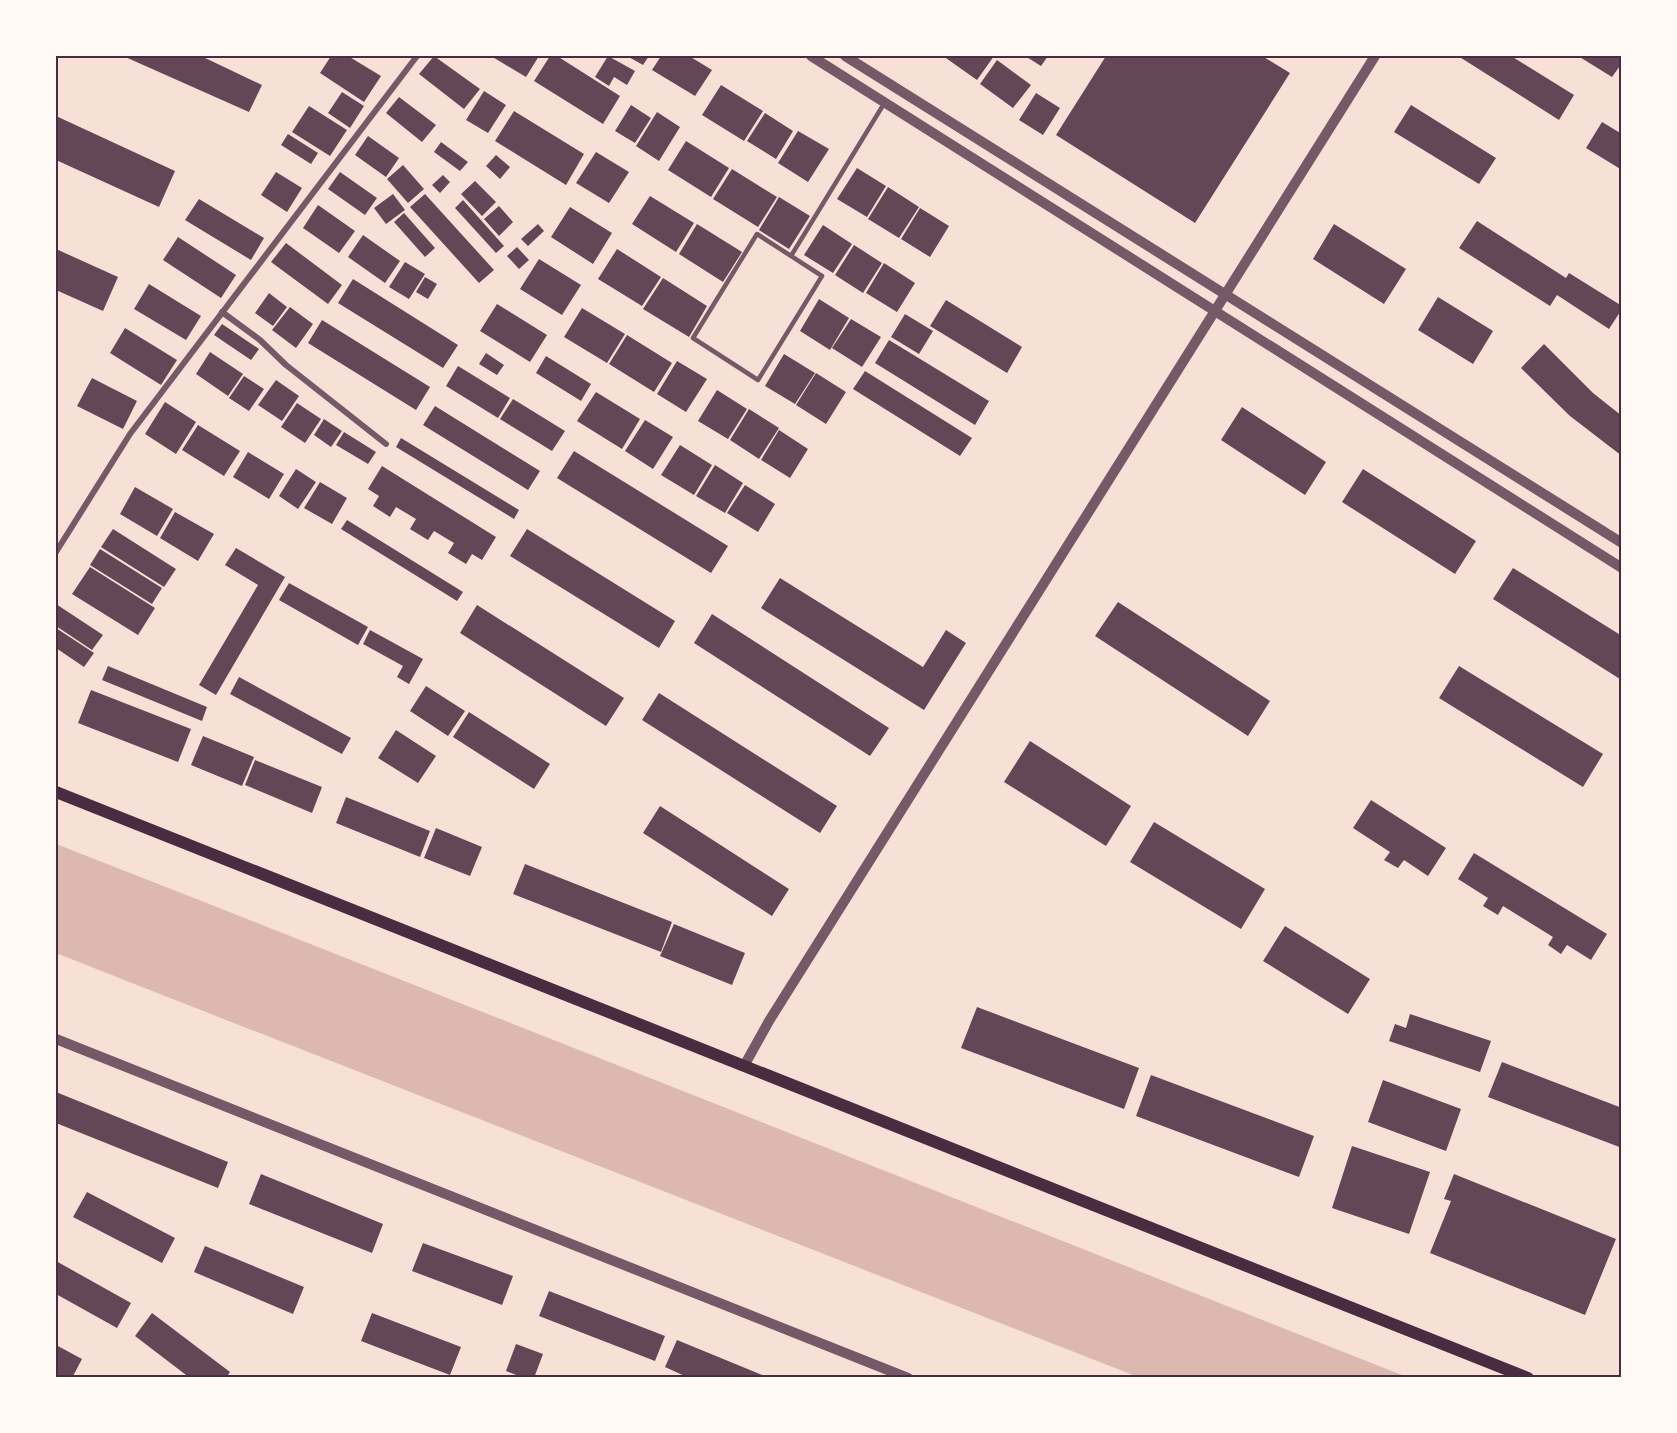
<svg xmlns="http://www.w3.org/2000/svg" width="1677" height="1433" viewBox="0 0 1677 1433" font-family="Poppins,sans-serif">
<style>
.water{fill:#dcb8b0}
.building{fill:#644757}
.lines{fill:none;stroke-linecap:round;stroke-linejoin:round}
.service{stroke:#755966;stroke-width:4.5}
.minor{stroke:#755966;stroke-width:6}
.tertiary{stroke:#755966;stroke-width:10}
.secondary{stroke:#4a2c40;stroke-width:12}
.neatline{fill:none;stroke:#4a2c40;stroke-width:2}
</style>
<rect width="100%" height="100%" fill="#f7e1d7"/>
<path class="water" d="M56 844 199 900 1407 1377H1138L142 987 56 953Z"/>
<path class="building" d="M123 56H201L262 85 249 112Z
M331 56H348L381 76 364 102 320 73Z
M434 56 480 89 464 109 419 74Z
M491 56H539L526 77Z
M550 56H557L620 96 603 124 534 81Z
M608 56 635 71 627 85 614 77 609 86 595 77Z
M627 56H649L643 65Z
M661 56H689L712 70 695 96 652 70Z
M943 56H994L977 80Z
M1025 56H1048L1041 66Z
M1106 56H1262L1290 73 1195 223 1056 135Z
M1458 56H1511L1574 95 1559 120Z
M1578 56H1622V63L1612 77Z
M997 60 1031 85 1013 108 980 84Z
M721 85 763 111 744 141 702 115Z
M484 91 506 105 488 133 466 120Z
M342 92 364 106 350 128 328 113Z
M1036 93 1060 108 1043 135 1019 120Z
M399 97 436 125 422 142 386 113Z
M631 105 651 118 635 143 615 131Z
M1411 105 1496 158 1479 184 1394 132Z
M309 106 347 130 330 156 292 132Z
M514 111 584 154 566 185 495 141Z
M657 112 680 127 659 161 636 146Z
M765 113 793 131 776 159 747 141Z
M56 116 175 171 159 207 56 160Z
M1602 122 1622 134V170L1586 148Z
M798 131 829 149 808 182 778 163Z
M288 134 318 153 311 164 281 145Z
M368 136 399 158 386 177 355 155Z
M686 141 729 168 711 197 668 170Z
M441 142 468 162 460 171 434 152Z
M596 152 629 172 609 203 576 183Z
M496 155 510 167 500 179 486 166Z
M403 165 424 189 408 203 387 179Z
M857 168 886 186 867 217 837 199Z
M732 169 777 197 758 227 713 199Z
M276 172 302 188 287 212 261 195Z
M340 172 377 198 365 215 328 189Z
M443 175 450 182 440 193 432 185Z
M475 181 496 202 482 216 461 194Z
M888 187 919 207 899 238 868 219Z
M393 194 405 210 386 224 374 208Z
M425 194 494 270 479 283 410 207Z
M650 196 694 223 676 252 632 224Z
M779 197 810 216 789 249 759 230Z
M199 199 264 238 251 260 185 220Z
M463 200 504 246 496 253 455 208Z
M318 205 355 231 339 253 303 228Z
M499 206 513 222 499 236 484 219Z
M570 207 612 233 593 264 551 237Z
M920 208 949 226 930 257 901 239Z
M404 213 435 248 425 257 394 222Z
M1477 221 1566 278 1569 273 1622 306V309L1609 329 1557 295 1550 306 1459 248Z
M538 224 544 231 528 246 521 239Z
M697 224 742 252 723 282 679 254Z
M1334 224 1406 269 1384 304 1313 259Z
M823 225 852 244 833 273 804 255Z
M363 235 400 261 385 283 348 257Z
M178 237 236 275 221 298 163 260Z
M286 243 342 285 328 304 271 262Z
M854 245 882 263 863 293 835 275Z
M517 247 529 260 519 269 507 256Z
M56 249 118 277 103 311 56 290Z
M617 249 661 277 642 306 598 279Z
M539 259 581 285 562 315 520 289Z
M405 262 425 274 409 299 389 287Z
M884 263 915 283 897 312 866 293Z
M425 277 437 284 428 299 416 292Z
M663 278 707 306 689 337 643 309Z
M353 279 458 345 443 368 338 303Z
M149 284 201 316 186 340 134 309Z
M269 293 287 307 273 326 255 313Z
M1438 297 1493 331 1473 364 1418 330Z
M819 299 849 318 830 350 800 331Z
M946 300 1022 347 1007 373 930 326Z
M497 304 547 335 530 362 480 331Z
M290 307 313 324 296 348 272 330Z
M582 308 625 334 607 363 564 337Z
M905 314 933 331 919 354 891 337Z
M851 319 881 337 862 367 832 348Z
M322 320 430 387 416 410 308 343Z
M222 324 259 349 251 360 214 335Z
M125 328 177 360 161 385 110 353Z
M627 335 672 363 654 392 609 364Z
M889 340 989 401 975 425 875 363Z
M1544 344 1593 393 1622 416V456L1570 416 1521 368Z
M210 352 243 374 228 396 196 374Z
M486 353 504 365 497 375 479 364Z
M784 354 815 373 795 404 765 386Z
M546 356 591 384 581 401 536 373Z
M677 361 707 379 686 412 657 394Z
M458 366 510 398 498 418 446 386Z
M865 371 972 438 960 456 853 389Z
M816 373 846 392 826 424 796 405Z
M244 376 264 389 249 411 229 398Z
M92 378 137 401 123 429 77 406Z
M276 380 299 396 282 421 258 405Z
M717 390 747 409 728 439 698 421Z
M596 392 640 419 622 449 577 421Z
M513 399 565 431 552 451 500 419Z
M165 402 196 422 176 454 145 434Z
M297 403 321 419 305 443 281 427Z
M435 406 540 471 528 490 423 425Z
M1242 407 1326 462 1305 495 1221 440Z
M749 409 779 428 759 459 730 440Z
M324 419 342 431 331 447 314 435Z
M645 420 673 437 653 469 625 451Z
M198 425 240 451 224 476 182 450Z
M779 430 808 449 790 478 761 460Z
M344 432 376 452 368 464 336 445Z
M401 438 519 510 514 519 396 447Z
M680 445 712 465 694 495 661 475Z
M574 451 728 546 711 573 557 478Z
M248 452 284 474 269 499 233 477Z
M715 465 743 483 725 513 696 496Z
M382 466 496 537 482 560 472 554 466 564 448 553 454 543 434 531 428 540 410 529 416 519 396 507 390 517 373 506 379 496 368 489Z
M296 469 316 482 298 509 279 496Z
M1363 469 1476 541 1455 574 1342 502Z
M320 482 347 498 332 524 304 508Z
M745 485 775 504 758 532 727 513Z
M135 487 173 509 157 536 120 514Z
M175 512 214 534 198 561 160 538Z
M347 520 463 592 457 601 341 529Z
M113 529 176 569 164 587 101 547Z
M527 529 675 621 659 648 510 556Z
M236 548 285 577 216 695 199 685 258 585 225 565Z
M100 549 162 588 152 604 90 565Z
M90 567 155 608 138 635 72 594Z
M1513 568 1622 636 1620 679 1493 599Z
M780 578 923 667 946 630 966 643 924 710 761 608Z
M289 583 368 627 358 645 279 600Z
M1118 602 1270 701 1248 736 1095 636Z
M56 604 103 635 92 650 56 626Z
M477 605 624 698 606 726 460 633Z
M712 614 889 728 870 756 694 643Z
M56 628 94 653 84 667 56 648Z
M370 630 423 659 409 684 397 677 403 666 363 644Z
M108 666 207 707 202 721 102 680Z
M1459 666 1603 754 1583 787 1439 698Z
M239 677 351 738 342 754 230 694Z
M426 686 465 711 448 736 410 711Z
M91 690 191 729 178 762 78 723Z
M659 693 837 806 820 833 642 720Z
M469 712 550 764 534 789 453 737Z
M396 730 436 756 418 783 378 758Z
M203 736 254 757 242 786 191 765Z
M1030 741 1131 806 1106 846 1004 782Z
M255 760 322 787 312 813 245 785Z
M346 797 430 831 420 857 336 823Z
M1371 800 1446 848 1428 876 1404 860 1398 868 1384 860 1390 852 1353 828Z
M660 806 789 889 772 916 643 833Z
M1154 822 1265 889 1241 929 1130 862Z
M436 828 482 847 470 876 424 858Z
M1474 853 1607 934 1591 960 1567 945 1561 954 1548 945 1553 937 1503 906 1498 915 1483 906 1488 898 1458 879Z
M525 864 672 922 661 952 513 894Z
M674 924 745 953 732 985 660 956Z
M1285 926 1370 979 1348 1014 1263 961Z
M977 1007 1139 1068 1124 1109 961 1048Z
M1410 1014 1491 1041 1480 1072 1389 1041 1395 1024 1406 1028Z
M1502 1062 1622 1108V1148L1488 1097Z
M1151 1075 1314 1136 1299 1177 1136 1116Z
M1383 1080 1461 1109 1446 1151 1368 1122Z
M56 1092 228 1162 218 1188 56 1123Z
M1352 1146 1430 1172 1409 1234 1332 1208Z
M261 1174 383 1224 372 1253 249 1204Z
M1454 1174 1616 1239 1585 1315 1430 1253 1451 1201 1444 1199Z
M87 1192 175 1238 162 1263 73 1217Z
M423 1243 513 1276 502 1305 412 1271Z
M205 1246 304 1287 293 1314 194 1272Z
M56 1261 131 1303 117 1328 56 1294Z
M549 1291 665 1336 655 1361 539 1316Z
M152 1313 230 1372 226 1378H190L135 1336Z
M372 1313 461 1347 450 1375 361 1341Z
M677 1340 767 1377V1378H689L665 1367Z
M516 1344 543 1354 534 1378H524L506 1371Z
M56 1345 82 1359 72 1378 56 1376Z"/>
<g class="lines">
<path class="service" d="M757 234 822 276 758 380 693 338Z
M791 256 885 102"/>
<path class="minor" d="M222 312 260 340 286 365 386 444
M56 552 130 434 417 56"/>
<path class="tertiary" d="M811 56 1622 568
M845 56 1622 543
M56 1039 908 1378
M744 1066 769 1021 1375 56"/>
<path class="secondary" d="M56 792 1528 1378"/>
</g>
<rect width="1677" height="1433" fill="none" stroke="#fffaf5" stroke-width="114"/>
<rect x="57" y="57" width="1563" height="1319" class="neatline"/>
</svg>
